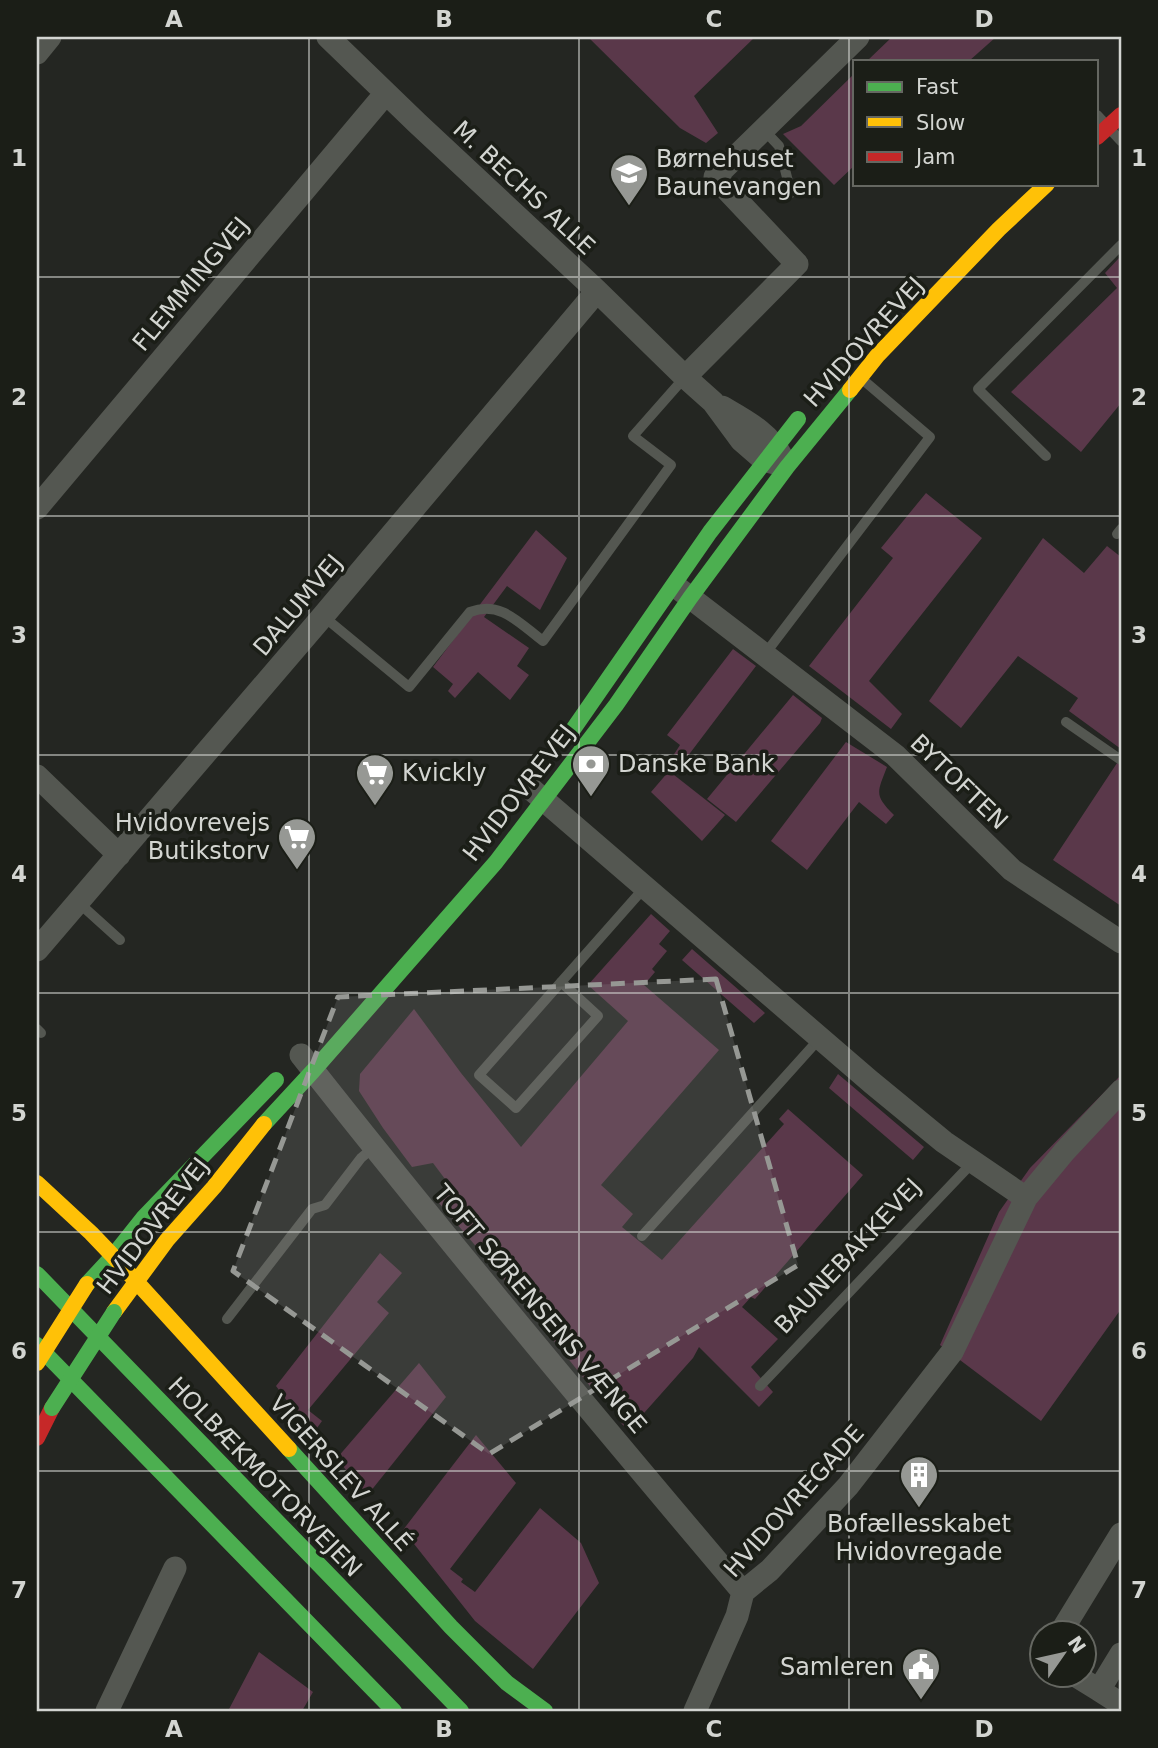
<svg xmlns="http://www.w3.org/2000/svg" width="1158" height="1748" viewBox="0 0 1158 1748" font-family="'DejaVu Sans',sans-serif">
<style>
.green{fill:#5a384a}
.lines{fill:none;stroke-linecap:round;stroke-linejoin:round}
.lane{stroke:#545751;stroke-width:10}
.street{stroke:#545751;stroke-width:23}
.fast{stroke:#4caf50;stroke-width:16}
.slow{stroke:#ffc107;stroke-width:16}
.jam{stroke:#c62828;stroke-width:16}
.fast-bridge{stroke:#4caf50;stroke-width:16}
.slow-bridge{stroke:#ffc107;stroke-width:16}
.marked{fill:#969894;fill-opacity:0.2;stroke:#969894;stroke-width:5;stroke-dasharray:14 9;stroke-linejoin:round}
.grid{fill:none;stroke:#d3d5d1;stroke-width:2;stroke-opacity:0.55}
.labels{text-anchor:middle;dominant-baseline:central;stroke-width:7;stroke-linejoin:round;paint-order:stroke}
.poi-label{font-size:24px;fill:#d3d5d1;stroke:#1b1e17;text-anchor:start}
.street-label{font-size:24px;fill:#d3d5d1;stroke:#1b1e17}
.neatline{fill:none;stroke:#d3d5d1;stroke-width:2.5}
.grid-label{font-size:23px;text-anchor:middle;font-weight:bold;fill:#d3d5d1}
</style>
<rect width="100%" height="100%" fill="#242622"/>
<path class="green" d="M588 37H755L694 96 718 133 706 143 680 128Z
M892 37H996L969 61H867Z
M855 73V165L834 185 783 134 801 126Z
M1119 258 1121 261V403L1081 452 1011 392 1117 288 1105 273Z
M926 493 982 538 869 681 902 714 891 729 809 666 893 558 881 548Z
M536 530 567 558 540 610 507 586 484 617 529 648 517 666 529 675 510 700 478 672 455 698 448 691 453 684 433 667Z
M1043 538 1084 573 1107 546 1121 557V749L1069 711 1078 698 1018 656 961 728 929 701Z
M733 649 756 666 678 769 669 762 680 745 667 735Z
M793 695 822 718 820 723 736 822 707 799Z
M846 742 887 767C877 793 874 795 894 815L886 824 859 802 807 870 771 841Z
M1121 757V906L1053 860Z
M669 771 725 815 702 841 651 792Z
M651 914 670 931 659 944 667 951 652 969 655 972 644 985 719 1050 601 1185 633 1214 622 1227 662 1260 784 1124 779 1119 788 1109 863 1175 755 1299 751 1297 742 1307 778 1339 751 1367 773 1392 759 1407 699 1347 693 1358 628 1431 616 1417 633 1406 612 1380 590 1386 542 1326 558 1315 537 1288 514 1291 439 1203 454 1191 433 1163 412 1167 383 1128 359 1091 360 1074 414 1009 461 1073 521 1147 628 1021 588 985Z
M692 949 765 1013 754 1023 682 960Z
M838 1074 924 1147 913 1160 829 1088Z
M1121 1075V1309L1041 1421 940 1345 999 1212 1030 1168Z
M380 1253 402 1273 377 1302 389 1313 308 1410 322 1421 312 1435 276 1386Z
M419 1363 446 1397 366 1497 337 1458Z
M476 1435 516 1483 450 1569 463 1579 461 1582 475 1592 540 1508 581 1543 599 1583 533 1669 475 1621 403 1530Z
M259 1652 313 1692 302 1711H228Z"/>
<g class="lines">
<path class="lane" d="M1097 115 1121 141
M763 129 779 146 791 193
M1046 456 978 389 1121 245
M1117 534 1121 529
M323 616 409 687 470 612C501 600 520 624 543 641L671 465 633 436 685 377
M765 654 930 437 862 379
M1066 722 1121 760
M79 903 120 940
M561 982 598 1016 516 1108 479 1075 645 887
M37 1029 41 1033
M642 1236 820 1038
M227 1319 312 1209 325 1205 361 1158 374 1147
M760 1386 973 1162"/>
<path class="street" d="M328 37 417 123 597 291 685 377 713 402 741 440 764 460 778 464
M37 53 50 37
M685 377 797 264 715 177 858 37
M722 407C746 421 770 433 783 459
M37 508 386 93
M679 589 895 755 1012 870 1121 942
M37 776 119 855
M531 789 871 1082 944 1142 1026 1198
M37 950 323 616 597 291
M301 1055C444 1237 593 1415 743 1592
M978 1298 1026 1198 1064 1152 1121 1091
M1061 1632 1121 1534
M1121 1654 1099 1690 1121 1704
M1073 1674 1099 1690
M107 1711 175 1568
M695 1711 737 1616 743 1592 770 1570 848 1486 952 1352 976 1302"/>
<path class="fast" d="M574 728 710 532 798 419
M264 1124 313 1071 496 862 616 705 690 598 787 467 850 390
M37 1274 461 1711
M87 1284 113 1256 144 1217 276 1080
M37 1345 394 1711
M289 1449 451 1627 507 1683 545 1711"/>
<path class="slow" d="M850 390 877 356 999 229 1047 184
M37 1183 91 1233 113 1256 289 1449
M114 1312 167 1240 214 1187 264 1124"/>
<path class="jam" d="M1097 137 1121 115
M37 1438 52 1408"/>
<path class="fast-bridge" d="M52 1408 114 1312"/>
<path class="slow-bridge" d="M37 1363 87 1284"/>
</g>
<path class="marked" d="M716 979 798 1265 489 1454 233 1271 338 997Z"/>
<path class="grid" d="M309 37V1711M579 37V1711M849 37V1711M37 277H1121M37 516H1121M37 755H1121M37 993H1121M37 1232H1121M37 1471H1121"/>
<defs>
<symbol id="school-pin" viewBox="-11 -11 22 30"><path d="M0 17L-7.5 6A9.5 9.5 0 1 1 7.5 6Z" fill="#969894" stroke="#1b1e17"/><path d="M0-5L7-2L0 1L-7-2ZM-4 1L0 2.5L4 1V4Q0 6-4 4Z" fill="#fff"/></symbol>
<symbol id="bank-pin" viewBox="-11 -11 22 30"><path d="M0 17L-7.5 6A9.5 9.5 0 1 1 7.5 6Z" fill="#969894" stroke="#1b1e17"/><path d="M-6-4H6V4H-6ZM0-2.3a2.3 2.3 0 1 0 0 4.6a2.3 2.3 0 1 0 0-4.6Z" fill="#fff"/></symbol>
<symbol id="supermarket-pin" viewBox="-11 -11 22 30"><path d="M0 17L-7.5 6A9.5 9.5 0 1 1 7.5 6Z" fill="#969894" stroke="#1b1e17"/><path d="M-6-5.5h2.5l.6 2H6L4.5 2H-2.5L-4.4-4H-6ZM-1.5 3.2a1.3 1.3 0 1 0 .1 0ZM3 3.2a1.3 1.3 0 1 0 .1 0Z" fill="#fff"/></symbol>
<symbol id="building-pin" viewBox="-11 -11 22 30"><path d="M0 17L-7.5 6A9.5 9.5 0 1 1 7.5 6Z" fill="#969894" stroke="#1b1e17"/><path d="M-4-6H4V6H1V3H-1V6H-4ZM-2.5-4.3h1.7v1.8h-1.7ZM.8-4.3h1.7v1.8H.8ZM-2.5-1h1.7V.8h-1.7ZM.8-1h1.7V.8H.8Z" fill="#fff"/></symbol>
<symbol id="civic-pin" viewBox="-11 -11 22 30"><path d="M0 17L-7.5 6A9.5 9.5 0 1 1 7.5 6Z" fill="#969894" stroke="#1b1e17"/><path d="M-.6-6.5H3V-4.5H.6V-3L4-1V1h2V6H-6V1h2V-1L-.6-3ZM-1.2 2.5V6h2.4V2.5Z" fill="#fff"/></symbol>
</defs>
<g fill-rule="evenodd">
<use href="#school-pin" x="607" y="151" width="44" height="60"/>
<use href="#bank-pin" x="569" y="742" width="44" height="60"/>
<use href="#supermarket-pin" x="353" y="751" width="44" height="60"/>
<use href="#supermarket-pin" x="275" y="815" width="44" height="60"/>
<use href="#building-pin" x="897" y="1453" width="44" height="60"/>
<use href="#civic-pin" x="899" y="1645" width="44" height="60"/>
</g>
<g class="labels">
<g class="poi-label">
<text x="656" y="159">Børnehuset<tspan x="656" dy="28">Baunevangen</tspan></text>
<text x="618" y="764">Danske Bank</text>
<text x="402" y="773">Kvickly</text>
<text x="270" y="823" text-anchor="end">Hvidovrevejs<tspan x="270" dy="28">Butikstorv</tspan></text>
<text x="919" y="1524" text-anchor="middle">Bofællesskabet<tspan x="919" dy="28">Hvidovregade</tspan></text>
<text x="894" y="1667" text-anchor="end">Samleren</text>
</g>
<g class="street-label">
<text transform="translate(524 188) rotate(43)">M. BECHS ALLE</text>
<text transform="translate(191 284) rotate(-50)">FLEMMINGVEJ</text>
<text transform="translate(864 342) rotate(-48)">HVIDOVREVEJ</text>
<text transform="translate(298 605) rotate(-50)">DALUMVEJ</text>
<text transform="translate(959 782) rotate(44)">BYTOFTEN</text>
<text transform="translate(519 793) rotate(-52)">HVIDOVREVEJ</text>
<text transform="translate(153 1226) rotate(-52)">HVIDOVREVEJ</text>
<text transform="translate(848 1256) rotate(-47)">BAUNEBAKKEVEJ</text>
<text transform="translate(540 1309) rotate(50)">TOFT SØRENSENS VÆNGE</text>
<text transform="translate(341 1473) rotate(48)">VIGERSLEV ALLÉ</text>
<text transform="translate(265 1477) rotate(46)">HOLBÆKMOTORVEJEN</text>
<text transform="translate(794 1501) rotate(-48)">HVIDOVREGADE</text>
</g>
</g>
<rect width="1158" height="1748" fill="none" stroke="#1b1e17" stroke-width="77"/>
<rect x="853" y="60" width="245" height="126" fill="#1b1e17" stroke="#656761" stroke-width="2"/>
<rect x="867" y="82" width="35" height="10" fill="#4caf50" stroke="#656761" stroke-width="2"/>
<text x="916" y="94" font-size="21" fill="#d3d5d1">Fast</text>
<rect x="867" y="117" width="35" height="10" fill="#ffc107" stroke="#656761" stroke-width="2"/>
<text x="916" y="130" font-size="21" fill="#d3d5d1">Slow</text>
<rect x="867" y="152" width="35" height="10" fill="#c62828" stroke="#656761" stroke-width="2"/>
<text x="916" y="164" font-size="21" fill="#d3d5d1">Jam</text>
<g transform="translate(1063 1654) rotate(56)"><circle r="33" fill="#1b1e17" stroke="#656761" stroke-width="2"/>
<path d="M0-5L12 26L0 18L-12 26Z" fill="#969894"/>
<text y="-10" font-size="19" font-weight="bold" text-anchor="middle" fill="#d3d5d1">N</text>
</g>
<rect x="38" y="38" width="1082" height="1672" class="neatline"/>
<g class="grid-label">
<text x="174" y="27">A</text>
<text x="444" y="27">B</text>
<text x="714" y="27">C</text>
<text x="984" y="27">D</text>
<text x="19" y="166">1</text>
<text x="1139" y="166">1</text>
<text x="19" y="405">2</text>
<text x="1139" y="405">2</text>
<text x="19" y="643">3</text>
<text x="1139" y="643">3</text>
<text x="19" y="882">4</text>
<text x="1139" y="882">4</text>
<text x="19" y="1121">5</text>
<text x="1139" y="1121">5</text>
<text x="19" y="1359">6</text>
<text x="1139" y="1359">6</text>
<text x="19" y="1598">7</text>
<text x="1139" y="1598">7</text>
<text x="174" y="1737">A</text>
<text x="444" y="1737">B</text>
<text x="714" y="1737">C</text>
<text x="984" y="1737">D</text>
</g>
</svg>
